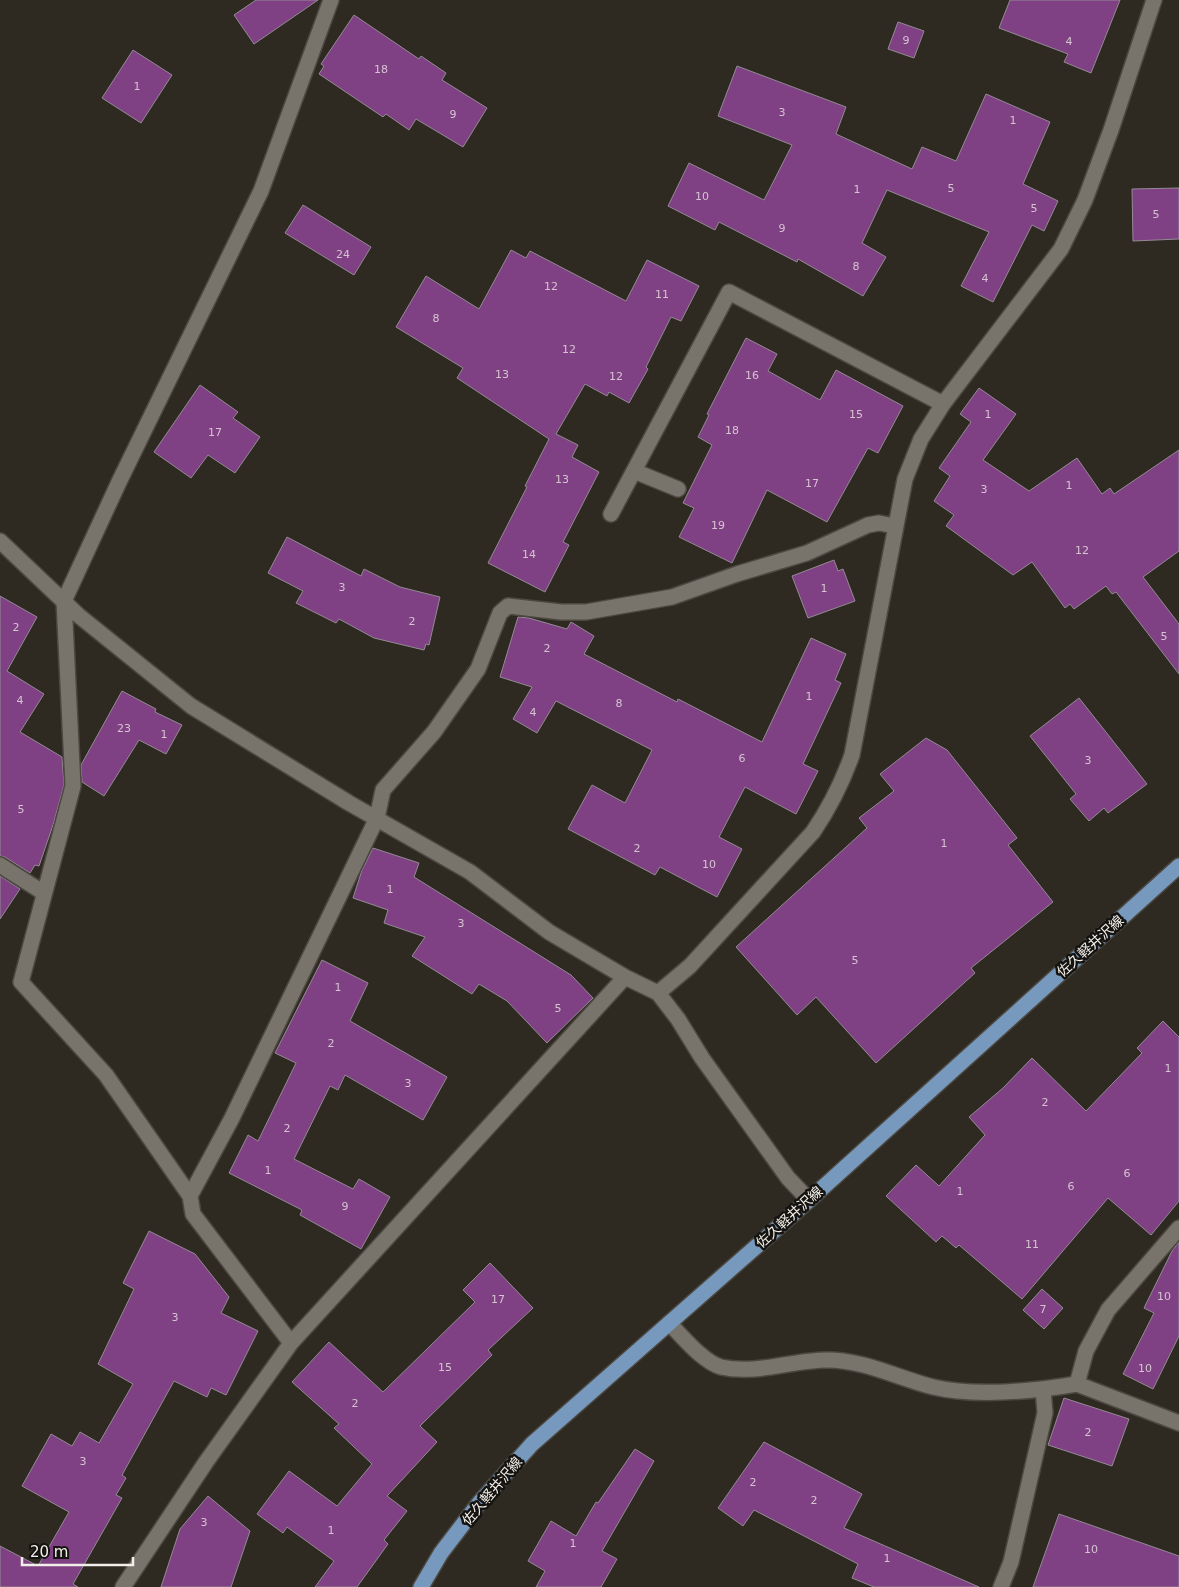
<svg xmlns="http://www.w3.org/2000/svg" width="1179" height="1587" viewBox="0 0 1179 1587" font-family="'DejaVu Sans','Noto Sans JP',sans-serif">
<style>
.building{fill:#7f4184;stroke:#938b93}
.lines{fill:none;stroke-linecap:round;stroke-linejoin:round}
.minor-casing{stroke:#4c4841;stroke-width:18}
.major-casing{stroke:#4c4841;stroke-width:18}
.minor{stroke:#78746b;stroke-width:15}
.major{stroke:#7799bd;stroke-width:15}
.labels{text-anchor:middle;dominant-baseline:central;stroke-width:5;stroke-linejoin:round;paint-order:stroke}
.number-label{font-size:11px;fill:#d5c4d0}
.street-label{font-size:14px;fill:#f2efea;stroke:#151310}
</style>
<rect width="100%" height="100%" fill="#2e2a22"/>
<path class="building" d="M256 0H318L254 44 234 15Z
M1010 0H1120L1091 73 1064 62 1068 54 999 28Z
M354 15 419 59 421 56 446 73 442 80 487 108 463 147 416 119 409 130 386 114 383 117 319 74 324 66 321 64Z
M898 22 924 31 914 58 888 49Z
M133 50 172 75 141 123 102 98Z
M737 66 846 107 836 134 912 169 922 147 956 161 986 94 1050 122 1023 184 1058 201 1044 231 1032 225 993 302 961 286 989 232 887 190 862 243 886 257 863 296 798 259 797 262 719 222 715 230 668 206 689 163 764 200 792 145 718 116Z
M1179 188V239L1133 241 1132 189Z
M303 205 371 247 354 275 285 233Z
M511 250 526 258 530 251 626 301 647 260 699 286 681 321 671 317 646 367 648 369 629 403 609 392 607 396 585 384 556 434 578 445 572 457 599 472 563 542 569 545 545 592 488 563 527 487 525 486 549 439 457 378 463 368 396 327 426 276 479 309Z
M746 338 777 354 768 371 820 400 836 370 903 406 878 453 868 448 827 522 767 490 732 563 679 537 694 508 683 503 712 445 698 437 709 415 707 414Z
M200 385 238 412 233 418 260 437 235 473 208 455 191 478 154 452Z
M979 388 1016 414 983 460 1029 491 1077 458 1102 494 1110 488 1114 494 1179 450V551L1143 577 1179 624V674L1116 592 1112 594 1106 586 1074 609 1070 604 1065 608 1032 562 1013 575 946 526 954 515 934 501 950 476 939 468 971 422 960 414Z
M287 537 361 576 364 569 400 587 440 597 429 645 426 644 424 650 374 638 339 619 336 623 296 603 303 591 268 573Z
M834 560 838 571 843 569 855 601 808 618 792 576Z
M0 596 37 617 7 671 44 694 20 732 62 757 64 785 53 825 39 866 35 865 30 873 5 857 0 856Z
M518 617 529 618 567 629 571 622 594 636 584 654 677 702 678 699 762 742 811 638 846 654 835 680 841 683 803 764 818 771 796 814 745 787 719 837 742 849 717 897 660 867 655 875 568 829 592 785 625 803 652 750 556 701 537 733 513 719 532 687 500 677Z
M122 691 156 709 155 712 182 725 166 754 139 740 104 796 82 782 81 765Z
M1079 698 1147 784 1108 813 1104 808 1089 821 1070 799 1076 794 1030 736Z
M926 738 947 750 1017 838 1008 845 1053 902 971 968 975 973 876 1063 816 997 797 1015 736 947 867 828 859 818 894 791 880 774Z
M373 848 419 863 414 877 571 975 593 998 547 1043 507 1001 479 984 472 994 412 956 425 937 384 923 388 910 353 898 362 870Z
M0 876 20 889 0 919Z
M322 960 368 983 350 1021 447 1077 423 1120 345 1075 338 1090 330 1086 294 1159 353 1189 359 1179 390 1197 361 1249 300 1215 302 1210 229 1173 248 1135 258 1141 296 1063 275 1053Z
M1163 1021 1179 1037V1201L1151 1235 1108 1198 1022 1299 959 1245 956 1248 942 1236 936 1242 886 1196 916 1165 939 1186 985 1135 969 1117 1003 1088 1032 1058 1086 1111 1142 1053 1137 1048Z
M149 1231 195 1254 229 1297 221 1313 258 1331 226 1395 211 1388 207 1397 174 1381 122 1475 126 1478 116 1495 122 1498 73 1584 78 1587H0V1546L38 1566 69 1512 22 1486 51 1434 72 1446 80 1432 99 1443 133 1384 98 1364 134 1289 123 1283Z
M1179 1242V1336L1153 1389 1123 1374 1154 1313 1144 1308 1172 1251Z
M490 1263 533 1308 488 1350 492 1355 420 1426 437 1442 387 1496 407 1511 384 1540 388 1544 357 1587H315L334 1561 287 1527 283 1533 257 1514 289 1471 337 1506 372 1464 334 1428 339 1424 292 1382 329 1342 383 1392 475 1302 463 1290Z
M1042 1289 1063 1308 1044 1329 1023 1310Z
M1064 1398 1129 1419 1112 1466 1048 1445Z
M764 1442 862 1494 844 1528 979 1587H874L852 1578 858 1564 754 1510 743 1526 718 1508Z
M635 1449 654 1461 602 1551 617 1559 601 1587H536L545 1571 528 1561 551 1521 576 1536 596 1502 598 1503Z
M208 1496 250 1531 231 1587H161L180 1529Z
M1059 1514 1179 1556V1587H1033Z"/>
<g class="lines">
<defs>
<path id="minor" d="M634 471 678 489
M611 514 729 292 943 404
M0 541 78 615 191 706 349 803 470 872 549 932 625 977 658 993 678 1019 702 1058 788 1178 809 1200
M0 865 44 893
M658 993 690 966 813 832C830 807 842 783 852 755L905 479 921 439 943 404 1061 249 1085 200 1111 130 1154 0
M190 1196 106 1075 21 982 73 786 64 601 119 482 261 191 331 0
M669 1323C682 1336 703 1362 721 1367 756 1375 792 1360 827 1360 864 1360 898 1378 933 1387 975 1397 1035 1391 1077 1384L1086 1351 1108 1310 1179 1228
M291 1343 193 1214 190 1196 232 1118 377 818 383 790 434 732 478 669 500 613 508 606 561 612H586L672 597 737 574 807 553 868 525 879 523 895 526
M1077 1384 1179 1423
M123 1587 206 1462 291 1343 625 977
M1001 1587 1011 1562 1045 1413 1043 1389"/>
<path id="major" d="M421 1587 441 1553 480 1502 532 1444 809 1200 1179 866"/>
</defs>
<use href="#minor" class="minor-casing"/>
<use href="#major" class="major-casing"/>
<use href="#minor" class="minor"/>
<use href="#major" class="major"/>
</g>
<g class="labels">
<g class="number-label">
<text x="906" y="40">9</text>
<text x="1069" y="41">4</text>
<text x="381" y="69">18</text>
<text x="137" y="86">1</text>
<text x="782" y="112">3</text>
<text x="453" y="114">9</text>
<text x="1013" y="120">1</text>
<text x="951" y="188">5</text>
<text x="857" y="189">1</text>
<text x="702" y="196">10</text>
<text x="1034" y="208">5</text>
<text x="1156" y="214">5</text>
<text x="782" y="228">9</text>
<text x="343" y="254">24</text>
<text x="856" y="266">8</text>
<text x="985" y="278">4</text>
<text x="551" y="286">12</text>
<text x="662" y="294">11</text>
<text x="436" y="318">8</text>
<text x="569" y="349">12</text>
<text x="502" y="374">13</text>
<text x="752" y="375">16</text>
<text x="616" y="376">12</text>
<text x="856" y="414">15</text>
<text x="988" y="414">1</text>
<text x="732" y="430">18</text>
<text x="215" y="432">17</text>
<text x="562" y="479">13</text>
<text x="812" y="483">17</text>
<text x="1069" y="485">1</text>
<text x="984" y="489">3</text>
<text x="718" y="525">19</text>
<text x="1082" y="550">12</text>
<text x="529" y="554">14</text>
<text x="342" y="587">3</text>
<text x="824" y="588">1</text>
<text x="412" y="621">2</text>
<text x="16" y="627">2</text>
<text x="1164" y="636">5</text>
<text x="547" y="648">2</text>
<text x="809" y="696">1</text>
<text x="20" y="700">4</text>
<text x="619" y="703">8</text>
<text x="533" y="712">4</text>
<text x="124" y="728">23</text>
<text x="164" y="734">1</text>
<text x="742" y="758">6</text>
<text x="1088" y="760">3</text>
<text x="21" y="809">5</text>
<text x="944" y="843">1</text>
<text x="637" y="848">2</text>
<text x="709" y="864">10</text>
<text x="390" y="889">1</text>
<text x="461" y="923">3</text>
<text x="855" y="960">5</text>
<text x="338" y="987">1</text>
<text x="558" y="1008">5</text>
<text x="331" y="1043">2</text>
<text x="1168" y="1068">1</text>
<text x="408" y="1083">3</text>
<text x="1045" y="1102">2</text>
<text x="287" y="1128">2</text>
<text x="268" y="1170">1</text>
<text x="1127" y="1173">6</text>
<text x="1071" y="1186">6</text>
<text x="960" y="1191">1</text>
<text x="345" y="1206">9</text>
<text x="1032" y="1244">11</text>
<text x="1164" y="1296">10</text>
<text x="498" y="1299">17</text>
<text x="1043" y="1309">7</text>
<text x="175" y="1317">3</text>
<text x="445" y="1367">15</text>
<text x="1145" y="1368">10</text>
<text x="355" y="1403">2</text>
<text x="1088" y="1432">2</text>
<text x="83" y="1461">3</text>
<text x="753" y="1482">2</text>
<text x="814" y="1500">2</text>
<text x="204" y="1522">3</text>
<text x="331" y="1530">1</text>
<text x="573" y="1543">1</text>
<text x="1091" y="1549">10</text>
<text x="887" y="1558">1</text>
</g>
<g class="street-label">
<text transform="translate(1090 946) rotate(-42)">佐久軽井沢線</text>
<text transform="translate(789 1217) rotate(-42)">佐久軽井沢線</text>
<text transform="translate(492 1491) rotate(-50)">佐久軽井沢線</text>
</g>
</g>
<path d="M22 1557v8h111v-8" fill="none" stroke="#f2efea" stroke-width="2.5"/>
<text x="30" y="1557" font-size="15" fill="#f2efea" stroke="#151310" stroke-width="4" paint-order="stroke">20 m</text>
</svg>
